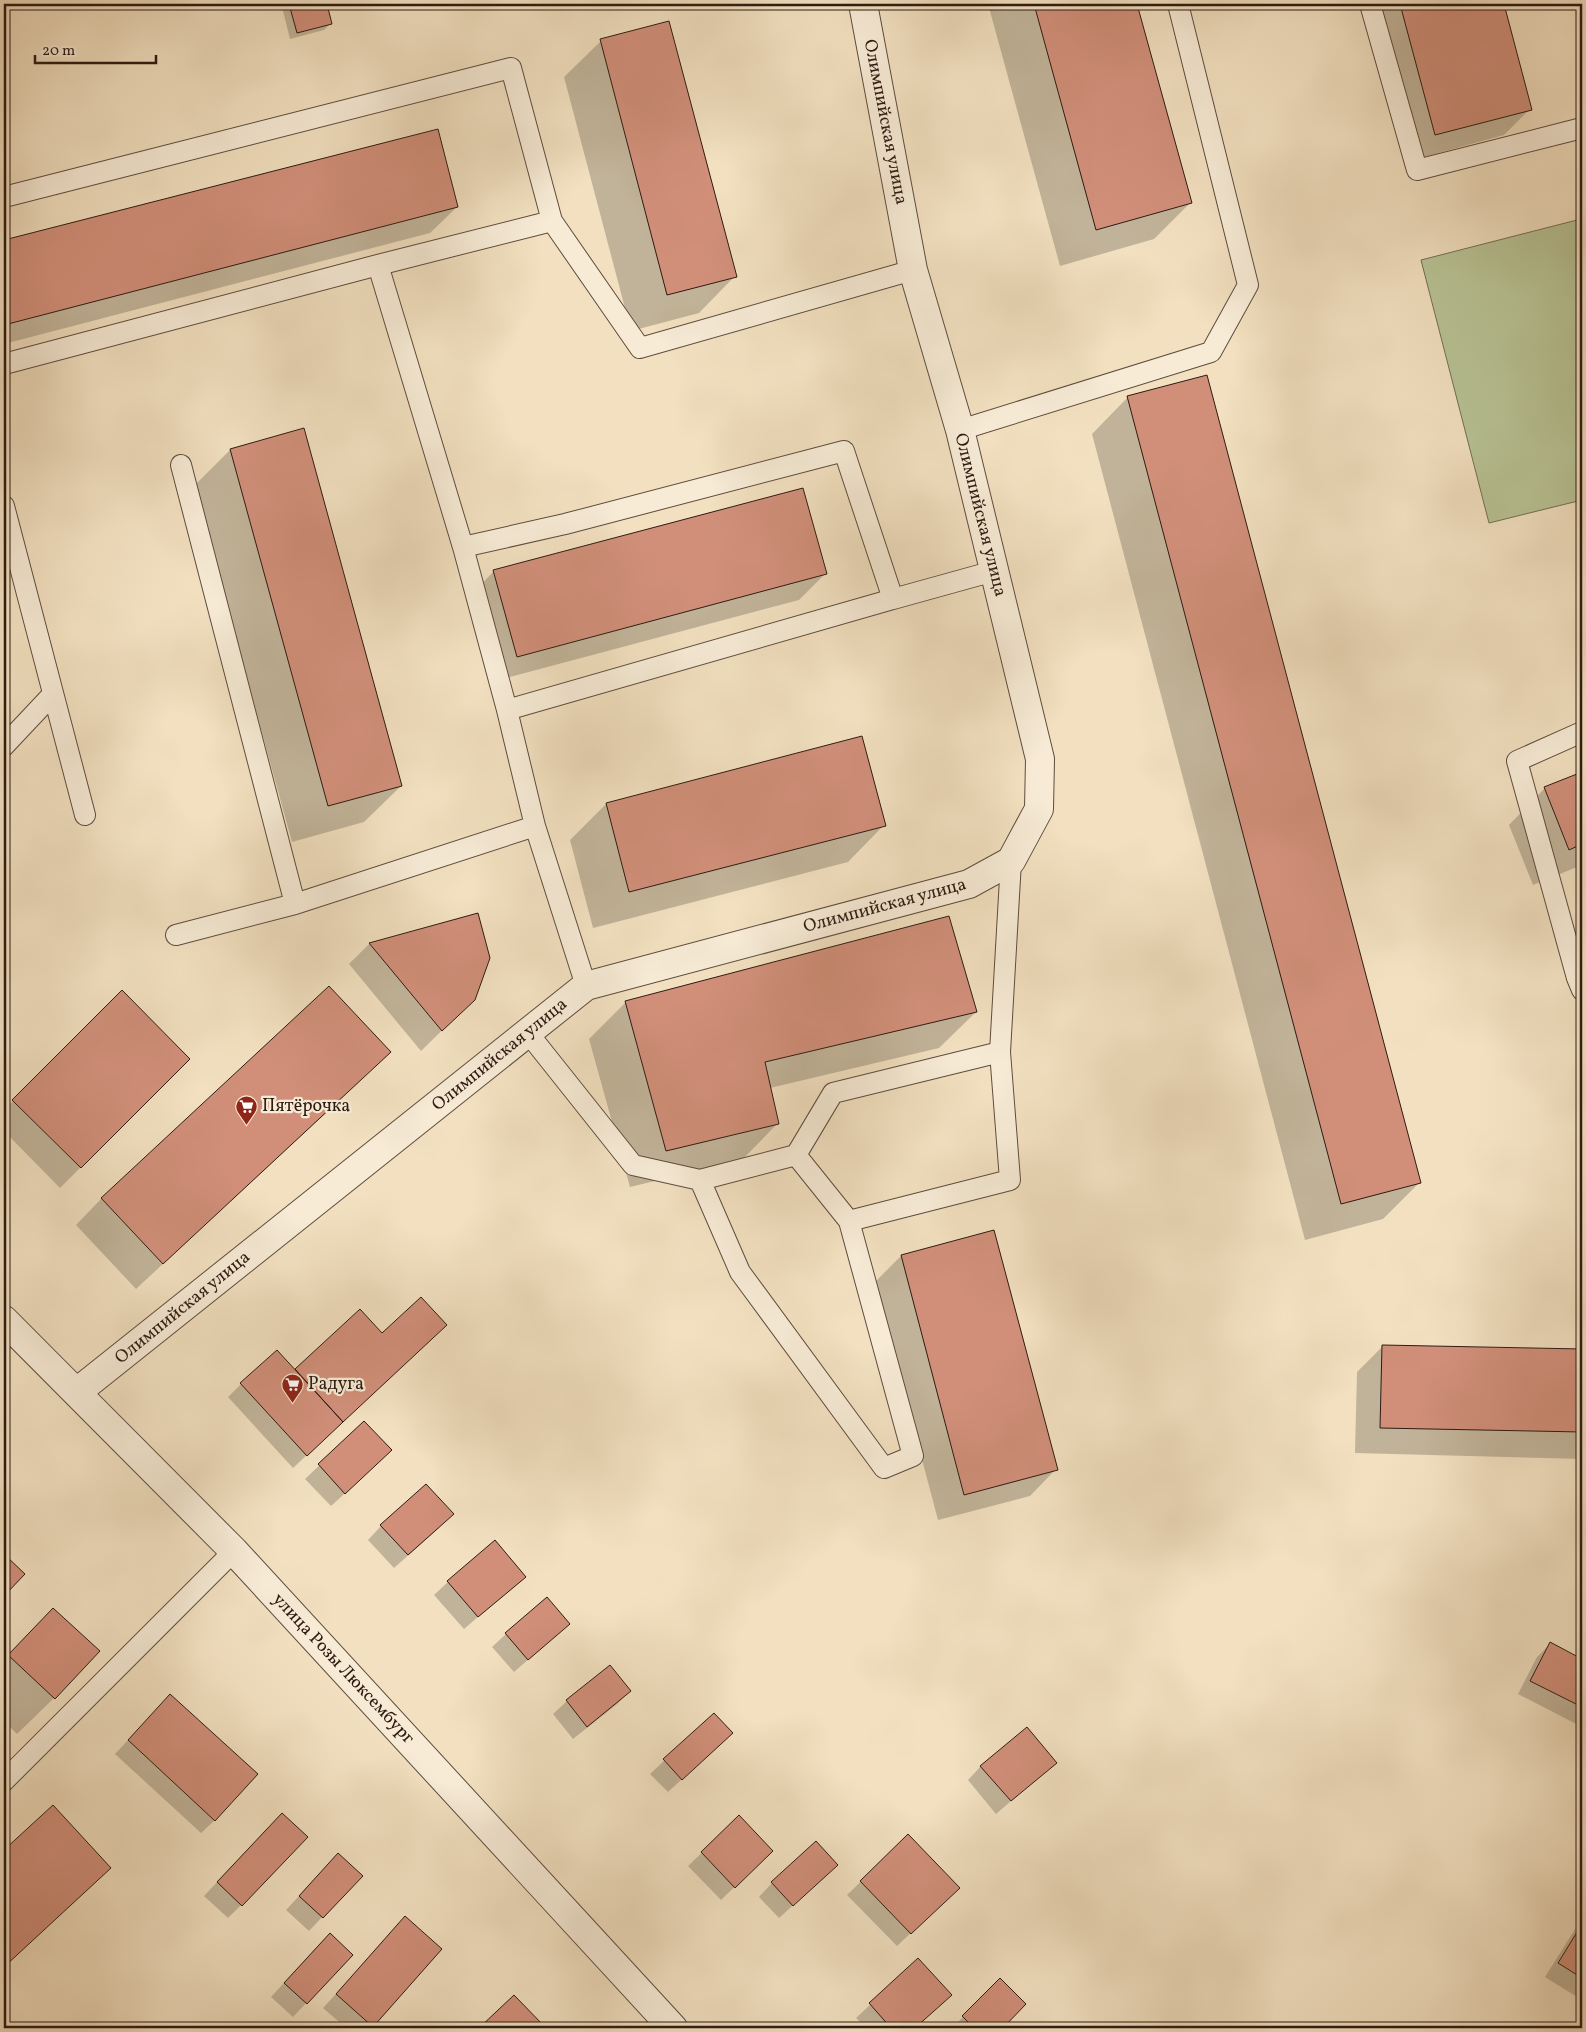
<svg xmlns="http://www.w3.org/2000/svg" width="1586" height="2032" viewBox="0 0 1586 2032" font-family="Vollkorn,serif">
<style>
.green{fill:#b8c395;stroke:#726f54}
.shadow{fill:#0003}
.building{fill:#d18f7a;stroke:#2d1b12}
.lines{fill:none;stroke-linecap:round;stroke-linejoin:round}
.service-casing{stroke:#5e4c3e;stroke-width:22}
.minor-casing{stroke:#5e4c3e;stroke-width:30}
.tertiary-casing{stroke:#5e4c3e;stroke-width:30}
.service{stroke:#f7ebd6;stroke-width:20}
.minor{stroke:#f7ebd6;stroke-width:28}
.tertiary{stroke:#f7ebd6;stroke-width:28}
.labels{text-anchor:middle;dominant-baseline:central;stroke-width:4.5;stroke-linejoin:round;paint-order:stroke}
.street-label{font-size:18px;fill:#2d1b12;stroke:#f7ebd6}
.poi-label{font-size:18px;fill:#2d1b12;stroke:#f7ebd6;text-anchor:start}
</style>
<rect width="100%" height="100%" fill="#f2e0c0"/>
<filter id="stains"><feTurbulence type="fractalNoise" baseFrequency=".004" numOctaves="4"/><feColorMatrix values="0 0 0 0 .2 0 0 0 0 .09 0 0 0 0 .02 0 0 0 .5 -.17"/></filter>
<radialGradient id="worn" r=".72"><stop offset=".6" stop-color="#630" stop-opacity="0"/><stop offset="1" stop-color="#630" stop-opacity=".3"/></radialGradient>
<path class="green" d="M1577 220 1582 240V500L1489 523 1421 260Z"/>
<path class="shadow" d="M285 4H326L331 23 324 30 290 39 282 7Z
M988 4H1136L1191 202 1154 239 1060 266Z
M1368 4H1503L1530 109 1504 135 1409 161Z
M601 41 735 276 699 313 631 331 564 77Z
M437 130 457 207 430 233 4 344V242Z
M1128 397 1419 1183 1383 1219 1305 1240 1092 434Z
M230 450 401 786 364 822 292 842 194 486Z
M494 571 825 574 799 600 491 682 468 598Z
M1582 774V865L1533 885 1509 825 1545 788Z
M606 804 884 825 848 862 593 928 570 840Z
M477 915 474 999 421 1051 349 964 369 944Z
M122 992 189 1059 60 1188 4 1131V1110Z
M626 1002 976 1012 939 1048 770 1088 778 1123 742 1160 630 1187 589 1039Z
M363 1078 136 1289 76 1225 102 1198Z
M901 1256 1056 1469 1030 1496 938 1520 875 1282Z
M360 1311 382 1334 432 1338 293 1468 228 1397 241 1384 295 1370Z
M1383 1346 1582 1350V1459L1355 1453 1357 1372Z
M364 1423 377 1464 331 1506 305 1479Z
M381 1526 439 1528 394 1568 368 1540Z
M524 1577 464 1629 434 1595 448 1582Z
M569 1624 514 1672 492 1647 506 1634Z
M1550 1644 1582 1660V1727L1518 1694 1537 1657Z
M17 1646 54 1698 17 1734 4 1721V1660Z
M630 1691 616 1705 573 1739 553 1714 567 1701Z
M157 1709 215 1820 201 1833 115 1754Z
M714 1714 718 1746 668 1792 650 1774Z
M1055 1763 996 1814 968 1780 981 1766Z
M53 1807 109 1868 4 1967V1852Z
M739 1817 758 1864 721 1900 688 1866Z
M268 1828 241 1905 228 1918 204 1896Z
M908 1836 945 1901 897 1946 847 1895Z
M325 1868 361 1876 309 1931 286 1910Z
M823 1878 779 1918 759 1897 772 1883Z
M405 1918 440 1949 369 2028H346L323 2008Z
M1582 1918V2000L1545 1977Z
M316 1948 351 1955 293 2017 271 1997Z
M918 1960 937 2008 914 2028H866L856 2018Z
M1000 1980 1024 2004 1001 2028H952Z
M513 1996 545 2028H481Z"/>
<path class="building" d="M289 4H327L332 24 297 33Z
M1034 4H1137L1192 203 1096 230Z
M1400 4H1504L1532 110 1435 135Z
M669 21 737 277 667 295 600 39Z
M438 129 458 207 4 325V240Z
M1207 375 1421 1183 1341 1204 1127 396Z
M304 428 402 786 328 806 230 449Z
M803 488 827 574 517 657 493 570Z
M862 736 886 826 629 892 606 803Z
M1582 772V844L1569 850 1544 787Z
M478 913 490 958 475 1000 442 1031 369 943Z
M949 916 977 1012 765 1062 779 1124 666 1151 625 1001Z
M329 986 391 1052 163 1264 101 1198Z
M122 990 190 1059 81 1168 12 1100Z
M994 1230 1058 1470 964 1495 901 1255Z
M421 1297 447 1325 343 1422 295 1369 360 1309 382 1333Z
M1382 1345 1582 1349V1432L1380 1428Z
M277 1350 343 1422 307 1456 240 1383Z
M364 1421 392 1450 345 1494 318 1464Z
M426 1484 454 1514 408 1555 380 1525Z
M495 1540 526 1577 478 1617 447 1581Z
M4 1554 25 1574 4 1596Z
M547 1597 570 1624 528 1660 505 1633Z
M53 1608 100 1651 55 1699 8 1655Z
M1550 1642 1582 1659V1707L1530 1681Z
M610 1665 631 1691 587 1727 566 1700Z
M170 1694 258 1774 215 1821 128 1740Z
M714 1713 733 1733 682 1780 663 1759Z
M1027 1727 1057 1763 1011 1801 980 1766Z
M53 1805 111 1868 4 1967V1850Z
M282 1813 308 1837 242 1906 217 1882Z
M739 1815 773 1851 735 1888 701 1852Z
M908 1834 960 1888 911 1934 860 1881Z
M816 1841 838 1865 793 1906 771 1882Z
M338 1853 363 1876 323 1918 299 1896Z
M405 1916 442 1949 373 2027 336 1994Z
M1582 1924V1978L1558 1963Z
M330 1933 353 1955 307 2004 284 1983Z
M918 1958 952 1995 915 2028H891L869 2003Z
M1000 1978 1026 2004 1003 2028H974L962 2016Z
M514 1995 546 2028H479Z"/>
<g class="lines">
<defs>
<path id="service" d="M1370 4 1417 170 1582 128
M4 197 511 68 552 221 640 348 913 270
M378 265 463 547 507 710 535 826 586 986
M4 364 378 265 552 221
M960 430 1211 352 1248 285 1178 4
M181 465 295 904
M4 506 85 815
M463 547 565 524 844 451 893 599 507 710
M893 599 994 571
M1582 732 1517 761 1577 978 1582 990
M4 746 52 695
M176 935 295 904 535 826
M528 1033 633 1165 700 1180 796 1155 833 1093 1000 1052
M700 1180 740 1272 884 1468 913 1456 849 1221 796 1155
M849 1221 1010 1180 1000 1052 1011 861
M4 1781 234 1551"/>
<path id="minor" d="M77 1392 586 986 969 884 1011 861 1039 809 1040 759 960 430 913 270 863 4"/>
<path id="tertiary" d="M4 1320 234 1551 673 2028"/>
</defs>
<use href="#service" class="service-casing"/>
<use href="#minor" class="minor-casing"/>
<use href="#tertiary" class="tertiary-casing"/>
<use href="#service" class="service"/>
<use href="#minor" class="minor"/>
<use href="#tertiary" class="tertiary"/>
</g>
<defs>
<symbol id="supermarket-pin" viewBox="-11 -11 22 30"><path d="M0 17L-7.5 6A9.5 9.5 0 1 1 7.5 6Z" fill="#8f2418" stroke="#f7ebd6"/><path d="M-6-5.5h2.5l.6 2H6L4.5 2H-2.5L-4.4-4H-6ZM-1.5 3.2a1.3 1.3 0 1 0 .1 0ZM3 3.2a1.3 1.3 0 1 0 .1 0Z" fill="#fff"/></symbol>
</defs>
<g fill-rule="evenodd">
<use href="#supermarket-pin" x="234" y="1094" width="25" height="34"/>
<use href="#supermarket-pin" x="280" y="1372" width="25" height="34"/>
</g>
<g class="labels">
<g class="street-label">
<text transform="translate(885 122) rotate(79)">Олимпийская улица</text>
<text transform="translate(980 515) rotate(76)">Олимпийская улица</text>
<text transform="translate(885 906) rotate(-15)">Олимпийская улица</text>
<text transform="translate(500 1055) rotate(-39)">Олимпийская улица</text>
<text transform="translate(183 1308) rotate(-39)">Олимпийская улица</text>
<text transform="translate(343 1669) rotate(47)">улица Розы Люксембург</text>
</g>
<g class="poi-label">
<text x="262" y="1106">Пятёрочка</text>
<text x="308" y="1384">Радуга</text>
</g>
</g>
<rect width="1586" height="2032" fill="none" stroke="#f2e0c0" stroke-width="20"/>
<rect x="5" y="5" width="1576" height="2022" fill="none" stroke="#2d1b12" stroke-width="2.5"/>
<rect x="10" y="10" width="1566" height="2012" fill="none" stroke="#2d1b12"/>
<path d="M35 55v8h121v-8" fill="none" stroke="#2d1b12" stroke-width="2.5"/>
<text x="42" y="55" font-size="15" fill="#2d1b12" stroke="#f7ebd6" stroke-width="4" paint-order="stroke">20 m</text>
<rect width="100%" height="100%" filter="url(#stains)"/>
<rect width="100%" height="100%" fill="url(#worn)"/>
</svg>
